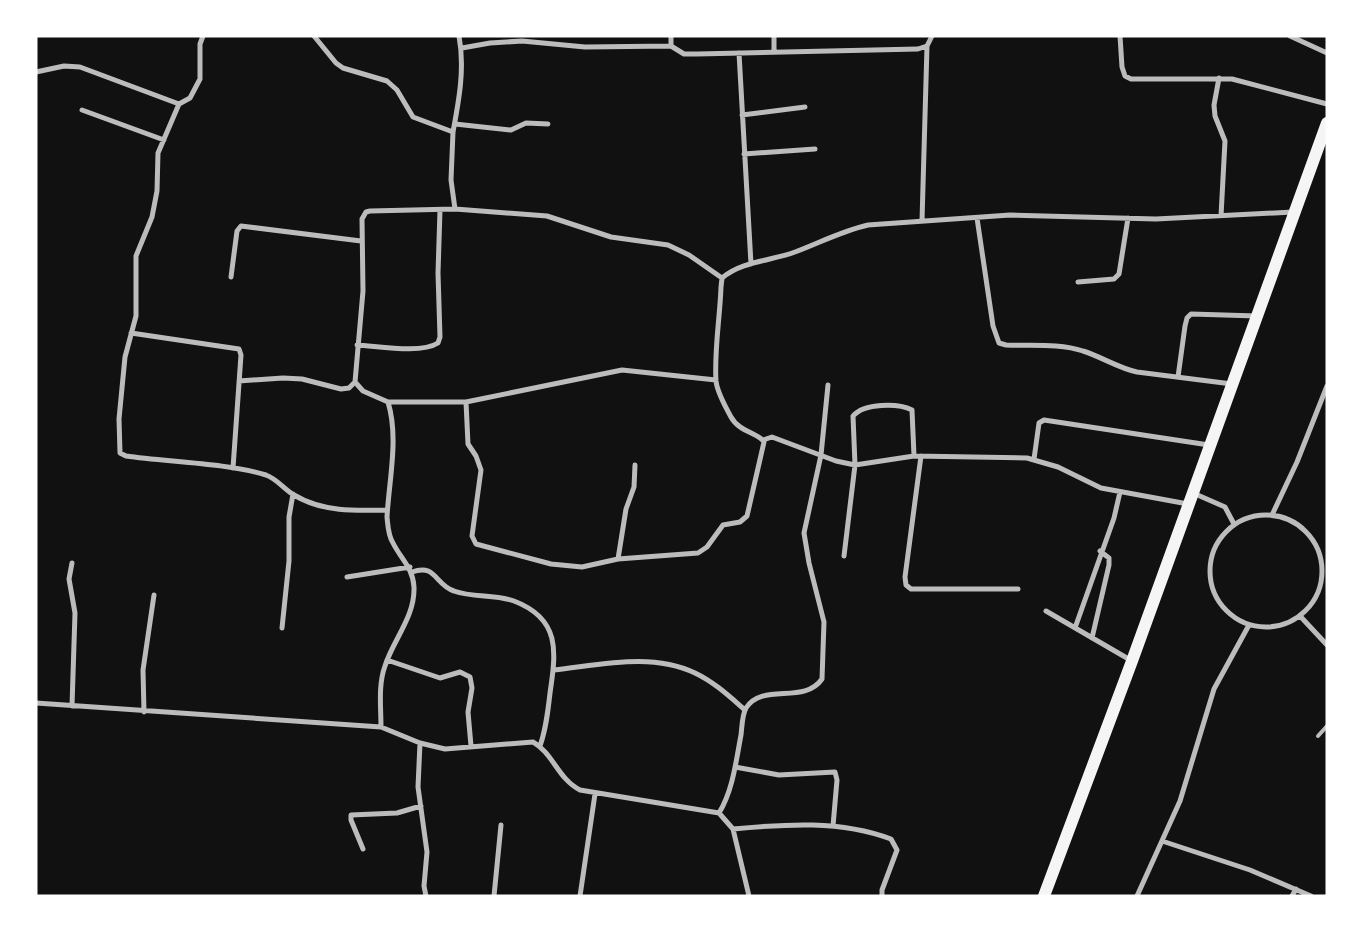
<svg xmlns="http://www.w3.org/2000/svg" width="1363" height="932" viewBox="0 0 1363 932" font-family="Montserrat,sans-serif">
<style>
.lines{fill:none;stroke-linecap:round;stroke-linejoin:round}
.service{stroke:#bcbcbc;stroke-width:4}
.minor{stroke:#bcbcbc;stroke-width:5}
.primary{stroke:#f5f5f5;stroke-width:12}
</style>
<rect width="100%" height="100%" fill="#111"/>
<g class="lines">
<path class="service" d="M1318 736 1327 726"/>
<path class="minor" d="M203 36 200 44V79L190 98 179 104 158 153 157 191 152 217 136 256V316L125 357 119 419 120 453 126 456C168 462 227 463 266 475 277 479 284 489 294 495 322 512 355 511 387 510
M314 36 336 63 343 68 387 81 397 90 413 117 453 132 451 180 455 209 547 216 611 237 668 245 689 255 722 278
M774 36V52
M1120 36 1122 67 1125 76 1131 79H1232L1327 104
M1290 36 1327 53
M671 46V36
M462 48 490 43 522 41 585 47 671 46 684 54H697L918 49 927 46 932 36
M739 53 751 264
M36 72 64 66 80 67 179 104
M1219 78 1214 105 1215 116 1225 141 1221 216
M82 110 164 140
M742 115 805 107
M455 124 511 130 526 123 548 124
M453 132C459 100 465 68 459 36
M744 154 815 149
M977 218 993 326 999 343 1006 345C1031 346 1060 343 1083 351 1102 357 1118 368 1137 372L1232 384
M922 221 927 46
M231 277 237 231 241 226 361 241
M1078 282 1114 279 1119 274 1128 218
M131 333 239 349 241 355 233 468
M357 345C378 346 421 354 438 343L440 337 438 273 440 210
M1178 377 1185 326 1187 318 1191 314 1257 316
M239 381 283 378 302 379 341 389 349 388 355 382
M388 402H466L622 370 716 380
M466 402 468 444 476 456 481 470 472 536 476 544 551 564 582 567 618 559 698 553 707 547 723 525 740 522 747 516 764 442C759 433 739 432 731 417 726 408 717 391 716 381 714 351 720 317 721 287L722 278C742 261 771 261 795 252 819 243 842 231 868 225L1010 215 1156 219 1293 212
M763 440 772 437 836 461 855 465 914 456 1027 458 1058 467 1101 488 1188 504
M921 456 905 577 906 585 911 589H1018
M1034 459 1039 423 1044 420 1209 445
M1193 493 1225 507 1234 524
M1210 571a56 56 0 1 1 112 0a56 56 0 1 1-112 0Z
M1272 515 1297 462 1327 386
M844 556 855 465 853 416C864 403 898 403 912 410L914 456
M618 559 626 509 634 487 635 465
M72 563 69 579 75 613 72 706
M412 572C436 563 435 585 454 591 473 598 495 594 514 601 561 619 556 652 550 693 548 711 546 729 540 746
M347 577 410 567
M1046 611 1132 661
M1300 616 1327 645
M282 628 289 561V517L293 494
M1075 628 1114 518 1120 492
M1092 638 1109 565V558L1100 551
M387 660 440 678 460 672 470 677 472 688 468 712 471 746
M554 670C600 665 652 652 695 673 714 682 729 696 745 710
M36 703 381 727 420 743 445 749 533 742C553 753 558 779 580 790L719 813 733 829 749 896
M144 712 143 670 154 595
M381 727C381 707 378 685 385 666 393 640 415 617 414 587 413 568 401 559 393 543 388 535 388 526 387 517 389 480 399 438 388 402L363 391 355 382 363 291 362 219 366 212 370 211 455 209
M420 743 418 787 427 852 424 886 426 896
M735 767 779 775 835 772 837 780 833 826
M719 813C733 790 736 761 741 735 742 727 742 715 746 708 763 682 804 705 822 679L824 622 809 563 804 533 821 455 828 385
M733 829C786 824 840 820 891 839L897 850 882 890V896
M1162 841 1250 870 1311 896
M363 849 351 820V815L397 813 421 806
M494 896 501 825
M580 896 595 794
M1137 896 1180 801 1214 689 1249 625
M1292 896 1296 889"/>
<path class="primary" d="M1044 896 1132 661 1327 123"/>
</g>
<rect width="1363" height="932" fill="none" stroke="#ffffff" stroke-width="75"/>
</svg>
